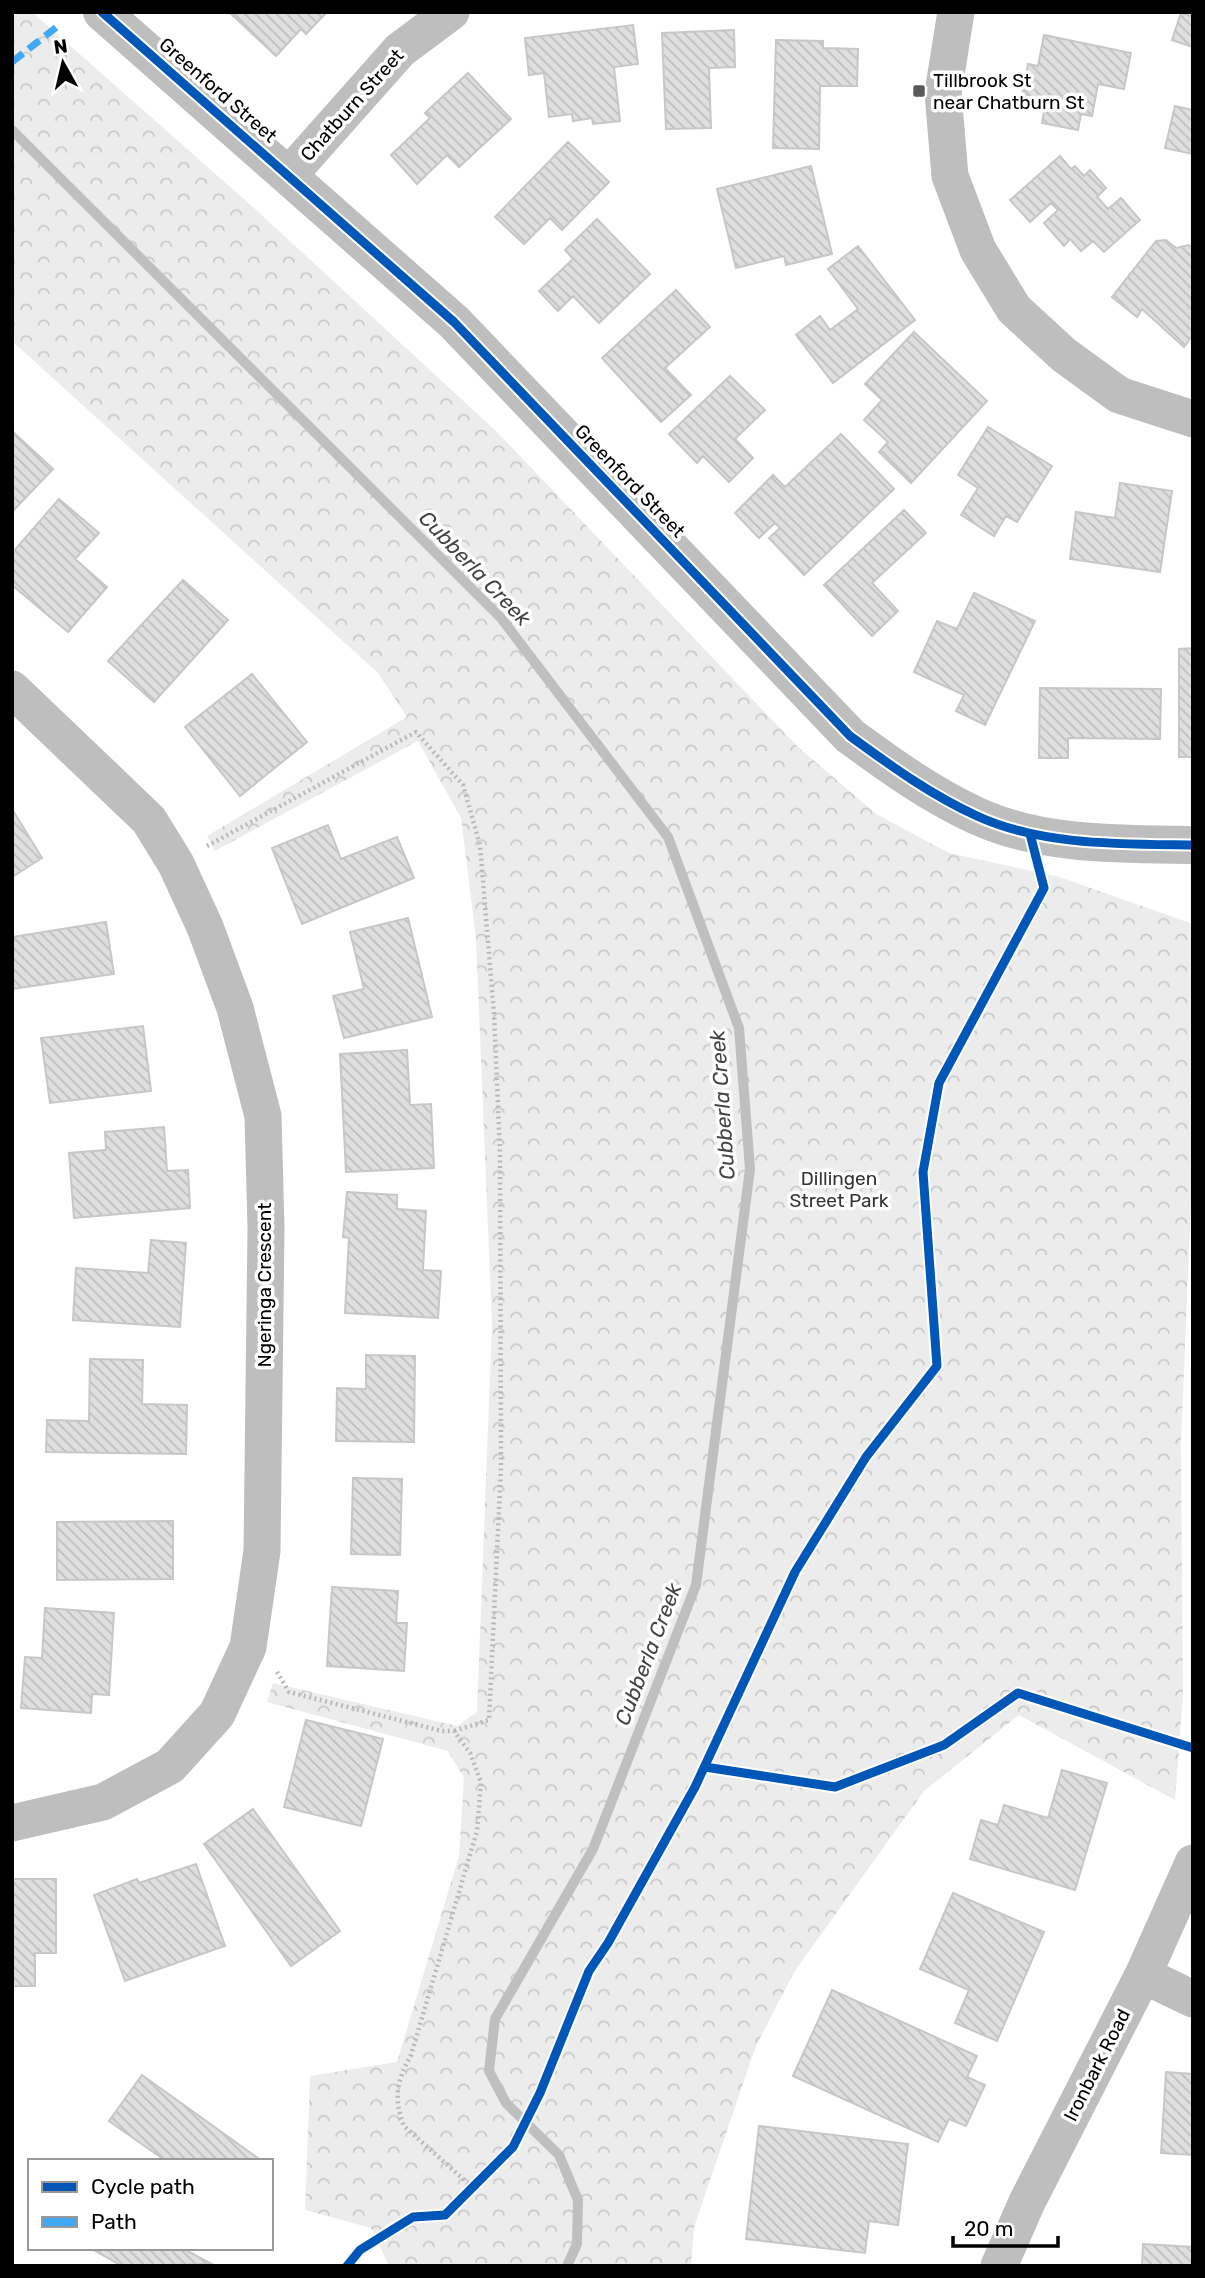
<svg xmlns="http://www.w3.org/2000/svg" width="1205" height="2278" viewBox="0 0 1205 2278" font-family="Rubik,sans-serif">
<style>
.park{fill:url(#park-crowns)}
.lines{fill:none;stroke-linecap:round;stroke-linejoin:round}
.stream{stroke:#bfbfbf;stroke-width:10}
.building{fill:url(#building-back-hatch);stroke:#c7c7c7;stroke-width:2}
.path{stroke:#b9b9b9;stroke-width:4.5;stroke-dasharray:2 3.5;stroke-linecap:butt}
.minor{stroke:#bebebe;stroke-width:37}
.tertiary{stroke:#bebebe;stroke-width:38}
.quiet{stroke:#3fa9f5;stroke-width:7;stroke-dasharray:14 7;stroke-linecap:butt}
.cycleway-casing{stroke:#fff;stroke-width:13}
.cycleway{stroke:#0057b8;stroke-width:9}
.poi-dot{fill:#595959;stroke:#fff;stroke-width:2.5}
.labels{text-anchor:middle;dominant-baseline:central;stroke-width:7;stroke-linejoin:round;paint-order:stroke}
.poi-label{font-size:19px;fill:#000;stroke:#fff;text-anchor:start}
.street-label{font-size:19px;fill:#000;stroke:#fff}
.park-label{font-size:19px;fill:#333;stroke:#fff}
.water-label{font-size:21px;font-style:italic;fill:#444;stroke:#fff}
</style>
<defs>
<pattern id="park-crowns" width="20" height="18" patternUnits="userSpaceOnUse" patternTransform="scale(1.75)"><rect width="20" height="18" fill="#ececec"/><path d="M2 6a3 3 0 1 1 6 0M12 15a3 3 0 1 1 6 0" fill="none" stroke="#c9c9c9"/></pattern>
<pattern id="building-back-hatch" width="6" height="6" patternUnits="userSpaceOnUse" patternTransform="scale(1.75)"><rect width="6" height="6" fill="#dfdfdf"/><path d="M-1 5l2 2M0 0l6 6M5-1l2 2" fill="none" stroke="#bebebe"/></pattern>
</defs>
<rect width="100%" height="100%" fill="#fff"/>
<path class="park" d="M12 12H32L254 208 495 430 798 747 876 814 949 853 1059 877 1193 924V1152L1181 1443 1183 1696 1175 1800 1019 1715 924 1791 794 1972 756 2046 694 2227 691 2266H389L371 2228 305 2210 310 2076 397 2062 459 1856 464 1778 448 1751 267 1702 273 1683 457 1726 477 1712 492 1324 476 938 461 818 418 741 215 851 207 836 407 717 378 673 12 341Z"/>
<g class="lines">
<path class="stream" d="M12 130 501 618 668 837 739 1028 750 1169 696 1585 593 1849 495 2019 489 2071 506 2103 559 2155 578 2200 577 2244 567 2266"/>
</g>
<path class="building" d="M229 12H327L306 34 301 29 276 56Z
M1193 12V47L1172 40 1181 13 1191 16Z
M633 25 638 64 614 67 620 121 593 124 592 118 573 121 572 114 549 117 544 73 529 75 525 38Z
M734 30 735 67 709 68 711 128 666 129 662 33Z
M1044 35 1131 53 1124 89 1098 84 1092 116 1081 114 1078 130 1042 123 1046 99 1022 94 1028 64 1038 66Z
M776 40 823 41V48L858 49 857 86H820L819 149 773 148Z
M468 73 511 119 459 167 447 155 417 184 391 155 430 118 425 113Z
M1175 106 1193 110V154L1165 148Z
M568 142 609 182 562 230 550 218 524 244 495 217Z
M1060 156 1071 169 1075 166 1084 176 1090 170 1106 188 1097 197 1108 209 1121 198 1140 220 1104 252 1093 241 1081 251 1070 239 1064 246 1044 223 1058 210 1051 203 1030 222 1010 200Z
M811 166 832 254 786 265 784 256 736 268 717 189Z
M597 219 650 274 599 323 573 296 558 311 539 291 573 259 565 250Z
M1166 240 1176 248 1189 245 1193 248V335L1184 347 1142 309 1137 317 1112 297 1156 241Z
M858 246 915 320 833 383 796 335 820 316 830 330 858 309 828 269Z
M676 290 710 327 665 368 691 395 661 422 602 358Z
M914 332 987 401 911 483 879 452 888 442 864 420 882 400 865 384Z
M730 376 765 410 735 439 753 458 729 482 703 456 697 463 669 434Z
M988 427 1052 466 1017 522 1006 516 994 536 961 515 978 488 958 475Z
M12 431 53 469 12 512Z
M841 434 894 489 804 575 769 538 780 528 775 523 759 538 735 513 773 475 785 487Z
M1120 483 1172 491 1160 572 1070 559 1076 512 1115 518Z
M59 499 99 533 75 559 107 587 68 632 12 585V553Z
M904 510 926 533 872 583 898 611 872 636 824 585Z
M183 580 228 620 154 702 108 661Z
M974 593 1035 621 985 725 956 711 964 695 914 672 937 621 957 629Z
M1193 648V757H1179V649Z
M252 674 307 742 240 796 185 727Z
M1040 688 1161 689 1160 739 1068 738V758H1039Z
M12 809 42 858 12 877Z
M328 825 341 859 397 837 414 878 302 924 272 848Z
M408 918 432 1017 344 1038 333 996 364 989 350 932Z
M106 922 114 974 12 989V937Z
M143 1026 151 1091 50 1103 41 1038Z
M407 1050 410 1105 431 1104 434 1168 346 1172 340 1054Z
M164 1127 167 1171 188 1170 190 1208 74 1218 69 1153 106 1150 105 1132Z
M347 1192 397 1195V1209L426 1211 423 1270 441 1271 438 1318 345 1313 349 1238 343 1237Z
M151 1240 186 1243 180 1327 73 1320 76 1268 148 1273Z
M366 1355 415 1356 414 1442 336 1441 337 1388 366 1389Z
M90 1359 143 1360 142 1404 187 1405 186 1454 46 1452 47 1420 89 1421Z
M353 1478 402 1479 400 1555 351 1554Z
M173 1521V1579L57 1580V1522Z
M332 1587 398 1591 396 1623H407L404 1671 327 1666Z
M45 1608 114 1613 109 1695 92 1694 91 1713 21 1708 25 1657 42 1658Z
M306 1720 383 1739 361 1826 284 1807Z
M1062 1770 1107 1783 1075 1890 970 1859 981 1820 998 1825 1004 1805 1048 1818Z
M253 1809 340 1931 291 1966 204 1844Z
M196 1864 225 1946 125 1981 94 1895 137 1879 139 1883Z
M12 1879H56V1953H35V1986H12Z
M953 1893 1044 1932 997 2041 955 2023 969 1990 920 1969Z
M832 1990 977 2056 967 2077 985 2085 966 2126 949 2119 938 2142 793 2076Z
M1166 2072 1193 2074V2155L1161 2153Z
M142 2075 262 2161H166L109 2121Z
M759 2126 908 2144 898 2225 869 2221 865 2253 746 2239Z
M1143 2244 1193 2247V2266H1142Z
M90 2248H182L212 2264 122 2266Z"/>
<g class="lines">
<path class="path" d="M207 846 416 732 463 785 480 845 494 1014 500 1152 501 1467 489 1720 454 1731
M277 1672 289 1692 442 1731H454L470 1753 481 1782 477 1831 411 2055C397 2080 393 2099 404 2126L473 2188"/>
<path class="minor" d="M956 12 943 93 950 176 978 250 1014 309 1064 355 1119 395 1193 419
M289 175 400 50 451 12
M12 689 149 820 176 864 205 927 235 1008 263 1116 266 1228 262 1551 248 1647 217 1714 170 1766 103 1802 12 1823
M1143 1975 1193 1999
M999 2266 1027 2202 1143 1975 1193 1863"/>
<path class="tertiary" d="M102 12 454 322 850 736C891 766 931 795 977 816 1042 846 1123 844 1193 845"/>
<path class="quiet" d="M12 62 58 26"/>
<defs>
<path id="cycleway" d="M102 12 454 322 850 736C891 766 931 795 977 816 1042 846 1123 844 1193 845
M705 1767 835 1787 944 1745 1018 1693 1193 1748
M347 2266 360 2250 413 2217 445 2215 513 2147 540 2093 589 1971 608 1943 695 1787 795 1572 866 1457 937 1366 923 1172 939 1083 1044 888 1030 834"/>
</defs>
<use href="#cycleway" class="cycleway-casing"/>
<use href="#cycleway" class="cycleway"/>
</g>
<rect class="poi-dot" x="912" y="84" width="14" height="14" rx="3.5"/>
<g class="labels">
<g class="poi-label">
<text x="933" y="80">Tillbrook St<tspan x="933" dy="22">near Chatburn St</tspan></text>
</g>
<g class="street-label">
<text transform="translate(218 90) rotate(41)">Greenford Street</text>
<text transform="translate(352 105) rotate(-48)">Chatburn Street</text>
<text transform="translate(630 481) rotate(46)">Greenford Street</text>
<text transform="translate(264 1285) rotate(-90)">Ngeringa Crescent</text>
<text transform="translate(1097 2065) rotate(-63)">Ironbark Road</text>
</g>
<g class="park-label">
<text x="839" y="1178">Dillingen<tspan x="839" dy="22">Street Park</tspan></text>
</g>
<g class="water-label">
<text transform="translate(475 568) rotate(46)">Cubberla Creek</text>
<text transform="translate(722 1105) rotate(-94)">Cubberla Creek</text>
<text transform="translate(648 1654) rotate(-69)">Cubberla Creek</text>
</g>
</g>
<rect width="1205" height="2278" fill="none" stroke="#000000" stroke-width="28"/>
<rect x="28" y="2159" width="245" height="91" fill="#ffffff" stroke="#999999" stroke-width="2"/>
<rect x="42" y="2182" width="35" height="10" fill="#0057b8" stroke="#999999" stroke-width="2"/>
<text x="91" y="2194" font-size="21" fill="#000000">Cycle path</text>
<rect x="42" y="2217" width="35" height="10" fill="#3fa9f5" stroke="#999999" stroke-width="2"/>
<text x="91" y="2229" font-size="21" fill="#000000">Path</text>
<g transform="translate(63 63) rotate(352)" stroke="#ffffff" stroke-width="5" paint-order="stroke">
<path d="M0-5L12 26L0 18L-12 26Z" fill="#000000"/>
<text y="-10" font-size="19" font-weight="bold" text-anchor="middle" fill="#000000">N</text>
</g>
<path d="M953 2236v10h105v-10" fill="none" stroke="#000000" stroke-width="3.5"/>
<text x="964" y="2236" font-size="21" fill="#000000" stroke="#ffffff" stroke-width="5" paint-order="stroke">20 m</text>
</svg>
